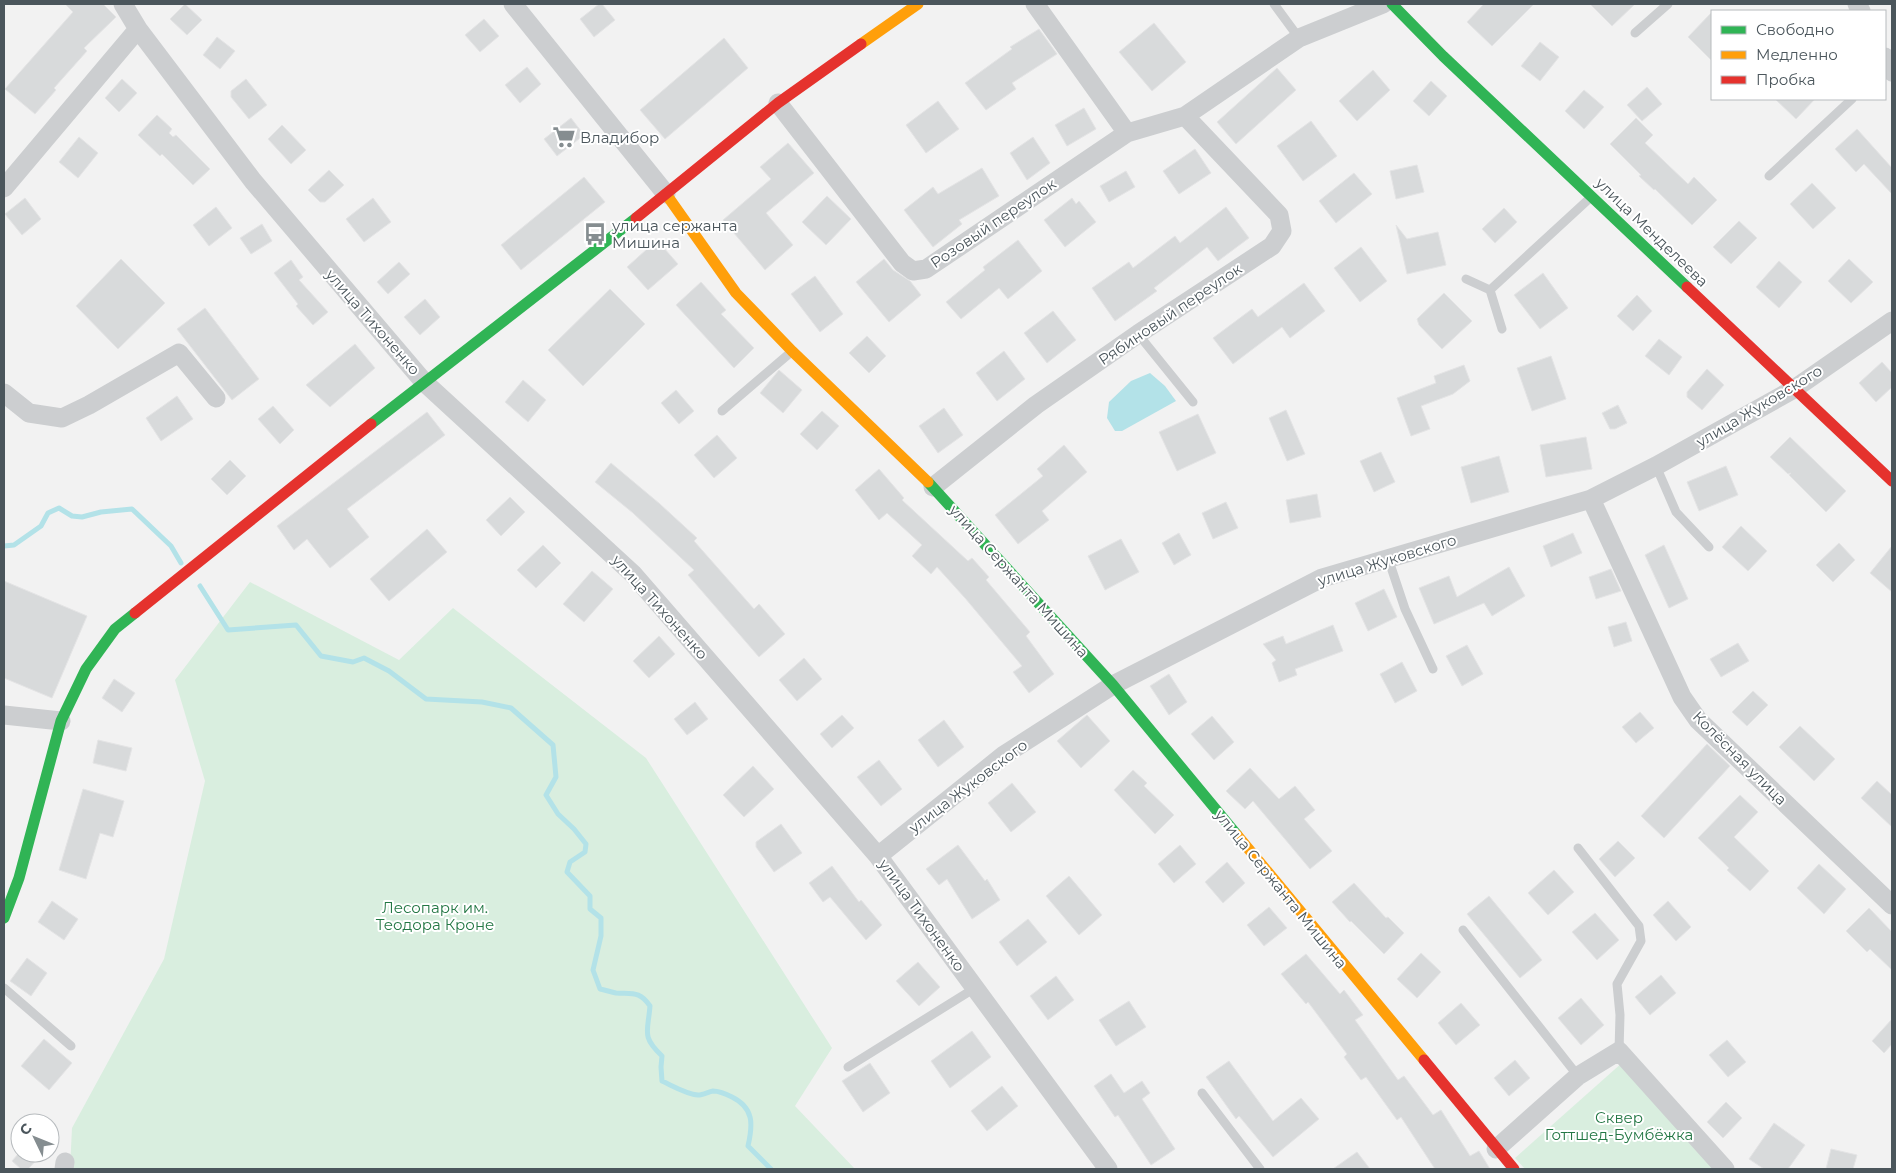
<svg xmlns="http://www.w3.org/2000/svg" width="1896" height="1173" viewBox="0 0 1896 1173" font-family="Montserrat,sans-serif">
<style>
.green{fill:#d9eedf}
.water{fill:#b3e2e8}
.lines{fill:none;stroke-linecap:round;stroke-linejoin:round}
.stream{stroke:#b3e2e8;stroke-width:5}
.building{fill:#d8dadb;stroke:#e4e4e5}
.lane{stroke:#ccced0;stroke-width:9}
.street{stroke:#ccced0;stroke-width:19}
.fast{stroke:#30b455;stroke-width:11}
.slow{stroke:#ff9f0a;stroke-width:11}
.jam{stroke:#e5322d;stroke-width:11}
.labels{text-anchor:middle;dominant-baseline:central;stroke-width:4;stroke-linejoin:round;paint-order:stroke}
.poi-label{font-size:15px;fill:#4b565c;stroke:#fff;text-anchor:start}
.street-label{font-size:15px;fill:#4b565c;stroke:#fff}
.park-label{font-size:15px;fill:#237744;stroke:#fff}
</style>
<rect width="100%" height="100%" fill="#f2f2f2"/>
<path class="green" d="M250 582 399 660 453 608 646 758 832 1048 795 1106 855 1169H70L72 1128 164 959 205 781 175 680Z
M1623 1062 1717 1169H1525L1515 1158Z"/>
<path class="water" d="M1150 373 1165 386 1176 401 1122 431H1115L1107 418 1109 402 1131 381Z"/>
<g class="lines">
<path class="stream" d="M4 546 14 545 41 526 48 513 59 508 72 516 82 517 101 512 132 509 171 546 181 563
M200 586 228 630 296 625 321 656 353 662 364 658 389 671 426 699 482 702 511 708 553 745 556 777 546 795 558 814 574 829 586 844 585 852 570 862 567 872 590 896V909L601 918V936L593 970 600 989C605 990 611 992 616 993 633 994 640 991 650 1006 648 1032 641 1036 662 1056L661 1067 662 1081C673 1086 686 1094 698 1095 703 1095 708 1092 713 1091 720 1091 726 1094 732 1097 754 1108 753 1124 748 1146L771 1169"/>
</g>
<path class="building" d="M65 4H103L116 17 84 48 87 51 54 88 56 90 35 114 5 89 73 12Z
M185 4 202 20 187 35 170 19Z
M599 4H602L615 20 594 37 580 19Z
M1484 4H1534L1492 46 1467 22Z
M1590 4H1635L1612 26Z
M1712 12V61L1688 37Z
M484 19 499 36 480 52 465 35Z
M1154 23 1186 62 1152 91 1119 52Z
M1039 29 1057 54 1012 83 1016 89 986 110 965 83 1012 49 1010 47Z
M217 37 235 51 220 69 203 55Z
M724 38 748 68 665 139 640 110Z
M1540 42 1559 57 1540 81 1521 66Z
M527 67 541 84 520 103 505 85Z
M1277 68 1296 90 1236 144 1217 122Z
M1373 70 1390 90 1357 121 1339 101Z
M122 79 137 93 119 112 105 98Z
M246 79 267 105 249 119 231 97V91Z
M1431 81 1447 96 1429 116 1413 101Z
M1647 87 1662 104 1642 121 1627 105Z
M1584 90 1604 107 1584 129 1565 111Z
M1775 99H1815L1796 119Z
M938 101 959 129 926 153 906 125Z
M1084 108 1096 129 1067 146 1055 125Z
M157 115 172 129 169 133 173 137 176 135 210 169 193 185 162 154 160 156 138 135Z
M571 118 584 135 557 156 544 139Z
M1636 118 1653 135 1645 143 1688 184 1694 177 1717 200 1692 225 1655 189 1654 190 1639 176 1641 175 1610 144Z
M1311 121 1337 156 1303 181 1277 146Z
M282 125 306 150 291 164 268 139Z
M1857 129 1892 168V194L1864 164 1856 172 1835 149Z
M79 137 98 153 78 178 59 162Z
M1033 137 1050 163 1027 180 1010 153Z
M788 143 814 173 766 213 793 245 765 270 723 220 771 179 760 167Z
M1195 149 1211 173 1179 194 1163 171Z
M1417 165 1424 192 1396 199 1390 171Z
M982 168 999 196 959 220 962 224 933 247 904 210 933 187 938 194Z
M329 170 344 185 325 202H320L308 190Z
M1126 171 1135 187 1109 202 1100 186Z
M1354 173 1372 194 1336 223 1319 201Z
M584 177 605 202 521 270 501 245Z
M1812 183 1836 208 1813 229 1790 204Z
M827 196 851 219 826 245 802 222Z
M25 198 41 219 22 235 5 214Z
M373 198 391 222 364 242 346 219Z
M1072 198 1076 204 1079 201 1096 222 1065 247 1044 220Z
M216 207 232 228 209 246 193 225Z
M1226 207 1249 238 1218 261 1207 247 1154 288 1157 291 1115 321 1092 288 1129 262 1133 268 1175 236 1180 243Z
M1504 208 1517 222 1495 243 1482 229Z
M1739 221 1757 238 1731 264 1713 247Z
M262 224 272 241 251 254 240 238Z
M1396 225 1407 239 1438 232 1446 265 1407 274Z
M657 240 678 264 648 290 627 267Z
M1018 240 1042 271 1008 299 999 288 961 319 946 302 985 270 983 267Z
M1361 247 1387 281 1360 302 1334 268Z
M121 259 165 303 118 349 76 306Z
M884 259 893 270 910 281 921 295 889 322 856 282Z
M1849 259 1873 282 1851 303 1828 281Z
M291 260 303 277 299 280 328 312 313 325 296 306 298 304 274 273Z
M1779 261 1802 282 1779 308 1756 287Z
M399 262 410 274 388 294 377 282Z
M1543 273 1568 308 1540 329 1514 295Z
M815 276 843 314 820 332 791 294Z
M701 282 726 310 721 314 754 348 734 368 676 305Z
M1304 283 1325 311 1290 338 1282 327 1233 364 1213 338 1252 309 1258 317Z
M610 289 645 324 583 386 548 350Z
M1444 293 1472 321 1442 349 1419 325 1417 319Z
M1637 295 1652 311 1633 331 1617 316Z
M425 299 440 317 420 335 404 317Z
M205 308 259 379 232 400 177 329Z
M1053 311 1076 340 1047 363 1024 333Z
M867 336 886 356 869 373 849 353Z
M1659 339 1682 357 1669 375 1645 356Z
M355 344 375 368 330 407 306 385Z
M1004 351 1025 379 997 401 976 373Z
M1551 356 1566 399 1532 411 1517 368Z
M1882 362 1892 373V387L1876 402 1859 383Z
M1464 365 1470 381 1453 394 1421 406 1430 429 1411 436 1397 398 1436 383 1434 376Z
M1707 369 1724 385 1702 410 1687 397V392Z
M779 370 802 390 783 413 760 393Z
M523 380 546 400 528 422 505 402Z
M676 390 694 411 679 424 661 403Z
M177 396 193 419 161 441 146 418Z
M1618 405 1627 423 1615 429H1610L1602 413Z
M273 406 294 430 280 444 258 419Z
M944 408 963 435 938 453 919 426Z
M1286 410 1305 454 1287 461 1269 418Z
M822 411 839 426 817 450 800 434Z
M427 412 445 435 347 509 369 537 330 568 307 539 294 550 277 526Z
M1198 414 1216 453 1177 471 1159 432Z
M717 435 737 458 714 478 694 455Z
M1586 437 1592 469 1546 477 1540 445Z
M1790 437 1846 491 1826 512 1789 475 1791 473 1788 474 1770 457Z
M1064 445 1087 472 1042 511 1049 520 1018 544 995 515 1043 476 1037 469Z
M1381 452 1395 482 1374 492 1360 461Z
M1499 456 1509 492 1471 503 1461 467Z
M230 460 246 476 227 495 211 479Z
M611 463 660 504 697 538 694 541 754 609 759 604 785 634 759 657 688 575 694 570 633 513 595 482Z
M1726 466 1738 495 1699 511 1687 482Z
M879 469 904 498 902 500 968 561 972 558 989 577 986 580 1030 632 1026 636 1054 674 1029 693 1013 672 1022 666 965 598 937 567 931 574 912 556 922 545 887 513 879 520 855 490Z
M1317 494 1321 517 1290 523 1286 500Z
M510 497 525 512 501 536 486 520Z
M1226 502 1238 528 1213 539 1202 513Z
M1741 526 1767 551 1748 571 1722 547Z
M427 529 447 552 389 601 370 579Z
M1179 533 1191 555 1174 565 1162 543Z
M1573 533 1582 553 1551 567 1543 546Z
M1121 539 1139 572 1105 590 1088 556Z
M1839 543 1855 560 1833 582 1816 565Z
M543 545 561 563 536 588 517 570Z
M1664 545 1688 599 1669 608 1645 555Z
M1892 546V592L1870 573Z
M1509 567 1525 596 1492 616 1484 603 1434 624 1419 588 1449 576 1457 597Z
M1611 569 1621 591 1596 599 1589 577Z
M592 571 613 589 584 622 563 604Z
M4 581 87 616 52 698 4 678Z
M1384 589 1397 617 1368 631 1355 603Z
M1626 622 1632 641 1614 647 1608 627Z
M1333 625 1343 651 1295 669 1297 675 1279 682 1272 663 1276 660 1263 644 1283 636 1286 644Z
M659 636 675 654 649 678 633 661Z
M1738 643 1749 661 1721 677 1710 659Z
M1467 645 1483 674 1462 686 1446 656Z
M804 658 822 679 797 701 779 680Z
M1402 662 1417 691 1395 703 1380 674Z
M1169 674 1187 702 1169 715 1150 686Z
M114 679 135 693 122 712 102 698Z
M1753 691 1768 705 1747 726 1732 712Z
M695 702 708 719 687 735 674 719Z
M1640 712 1654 728 1636 743 1622 727Z
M842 715 854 728 832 748 820 734Z
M1087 715 1110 741 1081 768 1057 741Z
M1212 716 1234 742 1214 760 1191 734Z
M944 720 964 747 938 767 918 740Z
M1800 726 1835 759 1814 781 1779 747Z
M98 740 132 748 126 771 93 763Z
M1707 744 1730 766 1664 838 1641 816Z
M879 760 902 789 881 806 857 777Z
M753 766 774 789 744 817 723 795Z
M1250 768 1279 799 1295 786 1315 810 1304 819 1332 851 1310 869 1253 801 1245 809 1226 791Z
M1133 770 1147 783 1144 786 1174 815 1155 834 1114 790Z
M1877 781 1892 795V827L1861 798Z
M1012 783 1036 812 1011 832 988 803Z
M83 789 124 801 113 837 100 833 86 879 59 870Z
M1740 795 1758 812 1734 837 1769 871 1750 891 1727 870 1729 868 1698 838Z
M781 824 802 853 774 872 756 847V842Z
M1618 841 1635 858 1615 877 1599 859Z
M958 845 985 881 987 879 1000 900 972 919 947 879 939 885 926 869Z
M1180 845 1196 864 1174 883 1158 864Z
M1227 862 1245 883 1223 903 1205 882Z
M1819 864 1846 889 1824 914 1797 888Z
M832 866 859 902 861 900 882 925 866 940 830 897 823 902 809 883Z
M1554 870 1574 892 1548 915 1528 893Z
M1069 876 1102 915 1079 935 1046 896Z
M1354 883 1386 918 1388 917 1404 933 1384 954 1351 921 1350 922 1332 902Z
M1489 896 1542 960 1520 978 1467 914Z
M52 901 78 919 64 940 38 922Z
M1668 901 1691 927 1676 941 1653 915Z
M1269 907 1287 928 1264 946 1247 925Z
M1869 908 1892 932V970L1870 949 1867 952 1846 931Z
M1595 913 1619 940 1597 960 1572 932Z
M1028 919 1047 942 1017 966 999 942Z
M1421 953 1441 972 1417 998 1397 979Z
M1306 954 1340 994 1344 990 1363 1015 1355 1020 1398 1080 1404 1076 1433 1115 1441 1110 1470 1156 1479 1151 1490 1169H1435L1401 1117 1397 1120 1366 1077 1361 1080 1344 1057 1347 1054 1308 1002 1306 1004 1281 974Z
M27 958 47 973 31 996 10 981Z
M918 962 940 987 919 1006 896 981Z
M1661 975 1676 993 1650 1015 1635 997Z
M1056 976 1074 1000 1048 1020 1030 996Z
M1581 998 1604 1025 1581 1045 1558 1018Z
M1129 1001 1146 1027 1116 1046 1099 1020Z
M1461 1003 1480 1025 1456 1045 1438 1023Z
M1892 1019V1044L1884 1053 1872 1041Z
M972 1031 991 1057 950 1088 931 1061Z
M44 1039 72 1063 49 1090 21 1066Z
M1727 1040 1746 1062 1728 1077 1709 1055Z
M1515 1060 1530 1078 1509 1096 1494 1078Z
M1229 1061 1273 1121 1301 1098 1319 1119 1273 1157 1239 1116 1236 1119 1206 1077Z
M870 1063 890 1093 863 1112 842 1081Z
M1111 1074 1124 1093 1142 1081 1150 1093 1142 1099 1175 1149 1151 1165 1118 1115 1115 1117 1094 1086Z
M1002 1086 1018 1106 987 1131 971 1111Z
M1726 1102 1742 1118 1723 1138 1707 1122Z
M1774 1123 1805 1145 1788 1169H1764L1749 1159Z
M1831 1149 1857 1155 1853 1169H1826Z
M1357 1152 1370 1169H1333Z
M19 1153H43L28 1169H21L12 1161Z"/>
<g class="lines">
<path class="lane" d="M1274 4 1299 38
M1635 33 1668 4
M1769 176 1852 99
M1466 279 1490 290 1590 198
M1490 290 1502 329
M1138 334 1193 402
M722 411 790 353
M1656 466 1676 512 1709 547
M1388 558 1405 609 1433 669
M1578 848 1639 926 1641 941 1617 984 1620 1015 1619 1051
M1463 930 1578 1076
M4 988 71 1046
M848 1067 975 988
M1202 1093 1260 1169"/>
<path class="street" d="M123 4 138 29 253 181 424 382 633 574 878 856 1108 1169
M513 4 666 194
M1035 4 1127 133
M1857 4 1861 11
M1885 57 1892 72
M778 103 902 263 913 271 926 269 1127 133 1185 116 1299 38 1383 4
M4 188 138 29
M4 393 29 413 62 418 89 405 179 353 216 398
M933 487 1036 405 1138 334 1272 246 1282 231 1279 215 1185 116
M1591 499 1682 697 1698 720 1892 905
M4 715 61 721
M878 856 1004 755 1113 685 1322 578 1591 499 1656 466 1794 389 1892 321
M1496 1149 1578 1076 1619 1051 1725 1169
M64 1169 65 1162"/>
<path class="fast" d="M1392 4 1443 56 1687 287
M371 424 636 218
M928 482 1113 685 1237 835
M4 918 19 878 61 721 86 669 115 629 135 613"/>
<path class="slow" d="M861 44 918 4
M666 194 736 293 792 351 928 482
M1237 835 1424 1060"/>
<path class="jam" d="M636 218 778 103 861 44
M1687 287 1892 481
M135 613 371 424
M1424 1060 1514 1169"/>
</g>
<defs>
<symbol id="supermarket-bare" viewBox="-9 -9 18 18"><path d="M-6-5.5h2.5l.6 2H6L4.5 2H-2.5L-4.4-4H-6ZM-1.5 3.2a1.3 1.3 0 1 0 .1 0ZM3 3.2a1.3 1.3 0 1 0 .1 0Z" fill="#858d90" stroke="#fff" stroke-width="2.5" paint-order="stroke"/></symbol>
<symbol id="bus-bare" viewBox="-9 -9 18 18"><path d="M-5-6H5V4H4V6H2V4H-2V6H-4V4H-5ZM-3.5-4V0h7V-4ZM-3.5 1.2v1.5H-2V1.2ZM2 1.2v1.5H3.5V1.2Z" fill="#858d90" stroke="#fff" stroke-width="2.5" paint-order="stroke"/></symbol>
</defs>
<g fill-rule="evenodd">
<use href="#supermarket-bare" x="548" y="121" width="32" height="32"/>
<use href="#bus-bare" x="579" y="218" width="32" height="32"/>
</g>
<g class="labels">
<g class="poi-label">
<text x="580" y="137">Владибор</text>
<text x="612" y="225">улица cержанта<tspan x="612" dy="17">Мишина</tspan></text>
</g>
<g class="street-label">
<text transform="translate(993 223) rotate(-34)">Розовый переулок</text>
<text transform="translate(1652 232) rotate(44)">улица Менделеева</text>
<text transform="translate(1170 314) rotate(-34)">Рябиновый переулок</text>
<text transform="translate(373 322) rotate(49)">улица Тихоненко</text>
<text transform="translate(1759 406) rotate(-31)">улица Жуковского</text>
<text transform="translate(1387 560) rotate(-17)">улица Жуковского</text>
<text transform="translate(1019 581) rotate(48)">улица Сержанта Мишина</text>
<text transform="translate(660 607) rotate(48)">улица Тихоненко</text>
<text transform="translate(1740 758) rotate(45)">Колёсная улица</text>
<text transform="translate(968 786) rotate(-37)">улица Жуковского</text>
<text transform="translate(1281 889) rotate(51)">улица Сержанта Мишина</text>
<text transform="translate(922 915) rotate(54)">улица Тихоненко</text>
</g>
<g class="park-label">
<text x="435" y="907">Лесопарк им.<tspan x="435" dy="17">Теодора Кроне</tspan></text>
<text x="1619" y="1117">Сквер<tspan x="1619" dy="17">Готтшед-Бумбёжка</tspan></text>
</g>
</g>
<rect width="1896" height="1173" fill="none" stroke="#4b565c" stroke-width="10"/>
<rect x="1711" y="10" width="175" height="90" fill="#ffffff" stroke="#b7bbbe"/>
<rect x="1721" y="26" width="25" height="8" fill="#30b455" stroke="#b7bbbe"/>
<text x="1756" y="35" font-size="15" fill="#4b565c">Свободно</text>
<rect x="1721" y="51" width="25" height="8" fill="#ff9f0a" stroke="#b7bbbe"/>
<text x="1756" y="60" font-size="15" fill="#4b565c">Медленно</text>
<rect x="1721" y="76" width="25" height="8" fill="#e5322d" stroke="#b7bbbe"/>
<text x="1756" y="85" font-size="15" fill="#4b565c">Пробка</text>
<g transform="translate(35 1138) rotate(313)"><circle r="24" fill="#ffffff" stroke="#b7bbbe"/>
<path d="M0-4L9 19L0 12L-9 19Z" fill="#858d90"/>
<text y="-8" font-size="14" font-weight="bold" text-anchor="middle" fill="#4b565c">С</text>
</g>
</svg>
